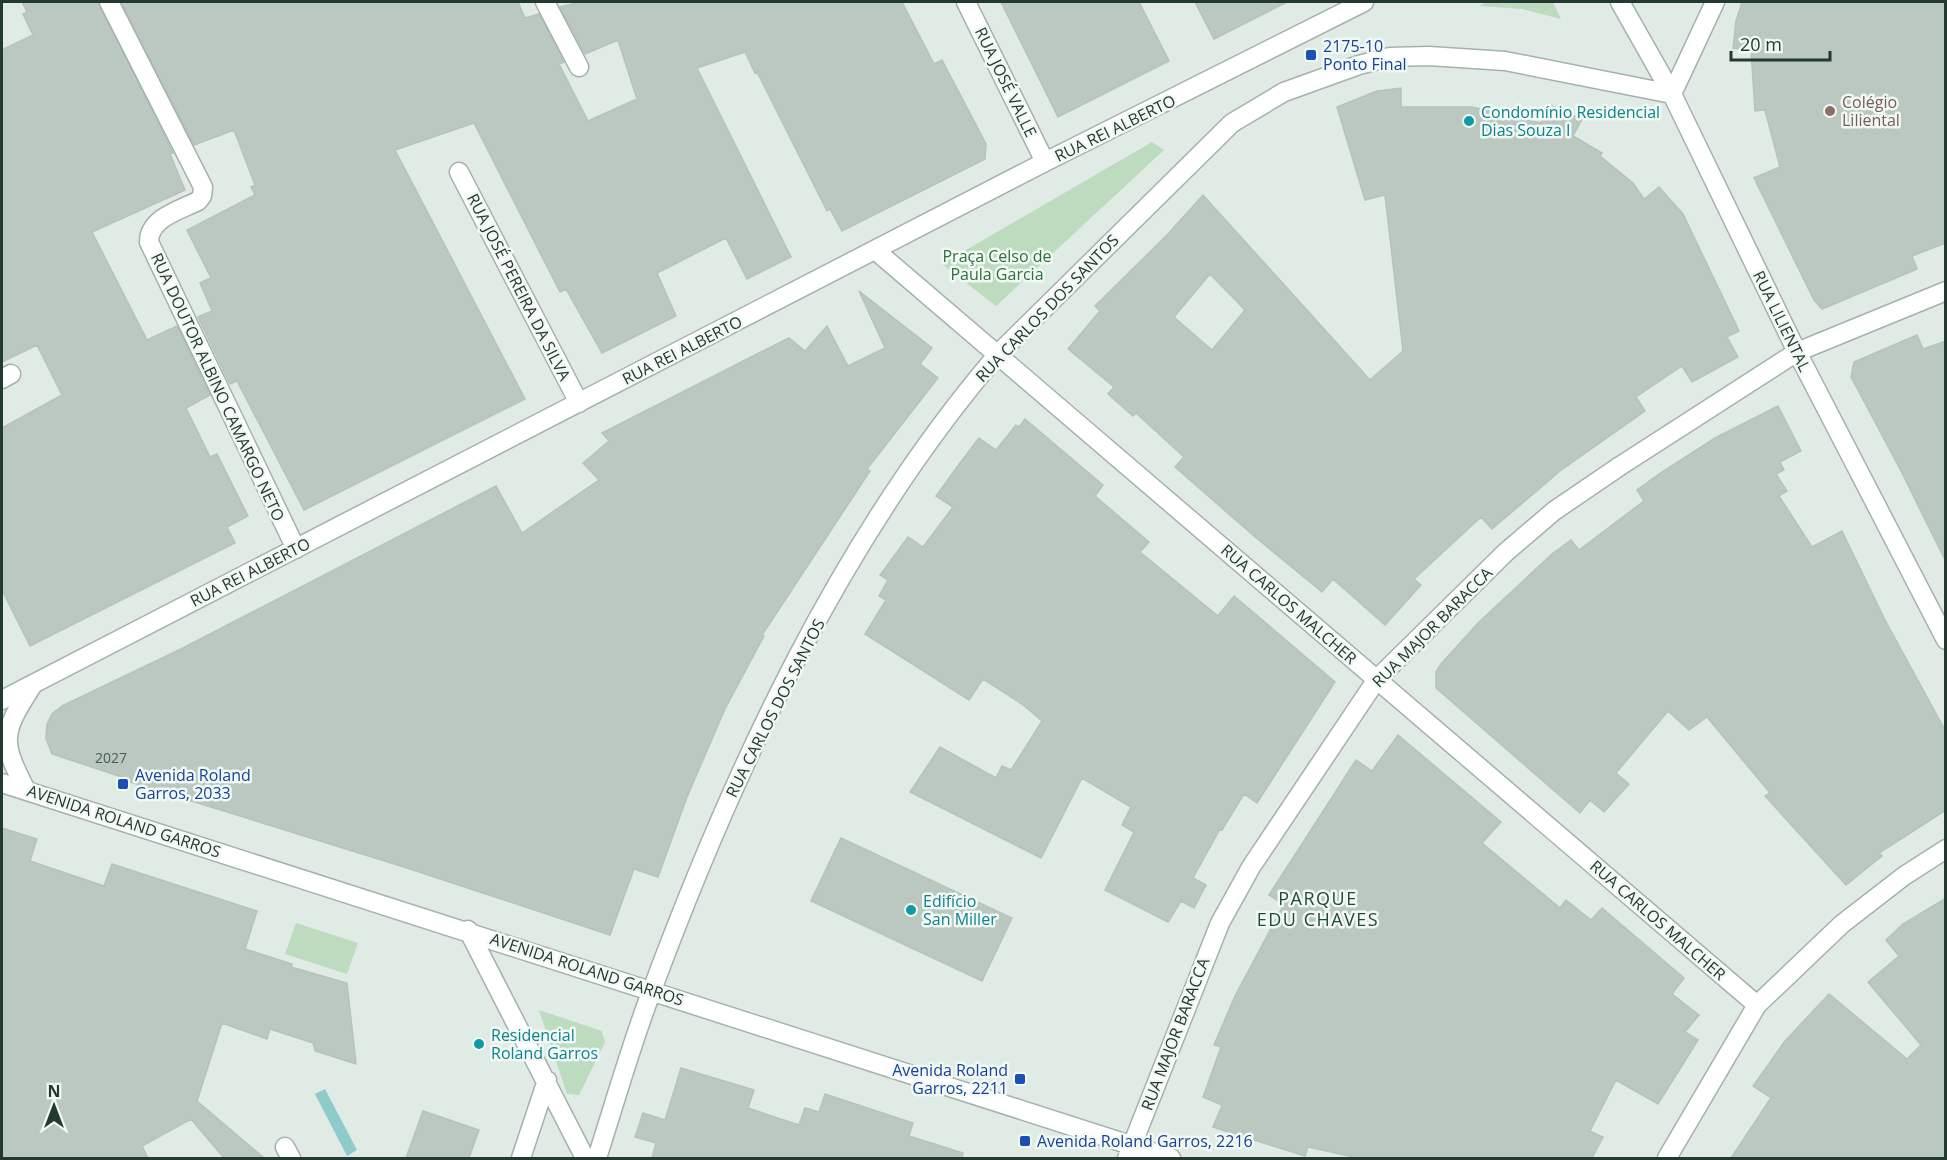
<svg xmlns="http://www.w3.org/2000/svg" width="1947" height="1160" viewBox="0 0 1947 1160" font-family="'Open Sans',sans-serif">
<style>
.green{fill:#bcdbbf}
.water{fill:#8dcccb}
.building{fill:#bac8c0;stroke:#b4c4bb;stroke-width:1.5;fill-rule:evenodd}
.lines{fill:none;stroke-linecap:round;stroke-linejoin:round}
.minor-casing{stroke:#a4b2ab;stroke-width:21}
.minor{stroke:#fff;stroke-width:18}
.transit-dot{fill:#1a4fb4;stroke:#f2f8f4;stroke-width:2}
.education-dot{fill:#8d6e63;stroke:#f2f8f4;stroke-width:2}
.culture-dot{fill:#0f9aa8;stroke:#f2f8f4;stroke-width:2}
.labels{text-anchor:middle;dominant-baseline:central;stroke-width:5;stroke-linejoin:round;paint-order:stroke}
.number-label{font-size:14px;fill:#495e54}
.transit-label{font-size:16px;fill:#164399;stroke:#f2f8f4;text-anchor:start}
.street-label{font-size:16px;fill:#233a30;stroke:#f2f8f4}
.education-label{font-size:16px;fill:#785e54;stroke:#f2f8f4;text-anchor:start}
.culture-label{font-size:16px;fill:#0d838f;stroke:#f2f8f4;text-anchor:start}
.park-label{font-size:16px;fill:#306f3d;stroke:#f2f8f4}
.neighbourhood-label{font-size:18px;letter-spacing:1.5px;fill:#204b39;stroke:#f2f8f4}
</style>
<rect width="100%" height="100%" fill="#e1ebe5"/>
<path class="green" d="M1487 2H1553L1561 19 1522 9 1479 6Z
M1152 142 1164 150 996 306 942 264Z
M296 923 358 943 347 974 285 954Z
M539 1010 602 1031 605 1042 579 1095 567 1094Z"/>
<path class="water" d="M325 1089 357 1150 347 1156 315 1094Z"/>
<path class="building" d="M22 2H98L173 153 170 154 185 190 92 232 147 340 177 326 210 395 186 408 210 457 217 454 248 516 227 527 235 543 30 646 2 590V428L62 395 37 345 2 362V50L33 35 23 14 27 12Z
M121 2H518L525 18 539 14 564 62 559 64 588 121 637 99 618 40 585 54 560 7 580 2H902L934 64 942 60 986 144 985 159 842 231 830 209 827 211 757 72 755 73 745 52 697 68 791 257 747 279 726 238 657 273 676 316 602 353 566 289 560 292 474 123 395 150 525 399 304 510 237 381 230 384 198 317 212 311 200 283 211 278 187 230 255 195 251 187 255 185 234 130 194 145Z
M1001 2H1139L1169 61 1058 117Z
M1195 2H1287L1214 39Z
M1742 2H1946V243L1912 256 1917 269 1822 309 1814 300 1754 178 1780 167 1765 110 1755 111 1751 50 1733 48 1736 21Z
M1401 88V107H1472L1541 123 1548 104 1582 119 1573 136 1602 153 1600 156 1633 183 1644 199 1659 187 1683 214 1739 331 1727 337 1738 357 1692 382 1682 366 1636 397 1645 411 1560 471 1492 529 1481 517 1414 579 1421 585 1385 625 1333 579 1322 592 1254 536 1175 467 1184 457 1136 413 1133 416 1108 394 1114 387 1068 349 1100 311 1095 306 1167 235 1203 195 1370 380 1403 351 1385 195 1365 200 1337 107 1377 91ZM1210 274 1245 310 1212 350 1174 317Z
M859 291 932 348 920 364 938 378 867 469 870 471 762 635 764 636 725 709 687 797 658 877 634 869 610 935 404 867 130 782 131 780 52 754 46 739 47 724 52 714 62 706 181 649 496 486 522 533 599 480 583 463 609 441 602 433 761 352 789 338 805 351 827 326 848 366 885 348Z
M1917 335 1923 349 1946 341V562L1901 471 1851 377 1854 362Z
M1778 406 1801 451 1780 462 1784 470 1776 474 1787 491 1779 496 1812 547 1842 531 1885 620 1946 732V810L1879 853 1882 856 1846 885 1765 796 1770 793 1707 717 1689 730 1668 711 1616 773 1629 784 1604 812 1590 800 1580 813 1436 688V672L1441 664 1478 623 1552 554 1571 540 1579 550 1644 501 1637 490 1659 474 1715 438Z
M1025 419 1103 485 1095 496 1149 542 1140 552 1218 616 1234 596 1335 682 1257 803 1244 794 1222 830 1220 829 1193 878 1206 885 1194 908 1181 901 1168 922 1105 890 1134 832 1122 825 1131 807 1082 778 1041 858 910 792 940 747 996 778 1002 766 1011 770 1042 721 1022 704 983 679 969 700 865 634 886 600 879 596 888 580 880 575 908 537 923 547 953 507 936 496 960 463 979 438 996 450 1016 425 1019 427Z
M1398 735 1501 822 1482 843 1560 908 1566 900 1591 920 1602 908 1684 978 1672 994 1699 1015 1685 1032 1698 1040 1658 1104 1616 1080 1590 1131 1603 1137 1592 1158H1358L1308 1147 1305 1156 1213 1127 1222 1105 1203 1097 1221 1047 1214 1045 1235 996 1284 904 1269 895 1356 760 1372 771Z
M2 828 37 839 30 861 104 886 112 864 257 911 245 949 292 964 291 967 347 983 356 1064 315 1051 313 1043 270 1029 267 1039 222 1023 197 1101 264 1158H224L191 1119 142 1146 148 1158H2Z
M841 838 1012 918 982 981 811 901Z
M1946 898V1158H1731L1771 1098 1753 1086 1785 1041 1829 994 1907 1059 1921 1045 1868 982 1899 956 1886 940 1903 924Z
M681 1068 754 1090 748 1108 799 1125 805 1108 819 1112 825 1094 913 1123 909 1136 963 1153 962 1158H652L656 1143 635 1137 643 1113 665 1120Z
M423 1111 479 1130 469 1158H406Z"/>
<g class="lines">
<defs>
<path id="minor" d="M109 2 203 187 202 196 198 201C180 210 149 218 149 242L296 549
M545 2 579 67
M966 2 1045 162
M1620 2 1672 94 1797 352 1946 640
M1672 94 1715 2
M459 172 579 403
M875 250 1757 1005
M2 379 11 374
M2 700 1045 162 1364 2
M2 783 1171 1158
M26 790C0 740 2 733 32 686
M468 930 585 1158
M285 1147 291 1158
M521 1158 547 1080
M597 1158C615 1102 631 1045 652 990 735 767 842 536 998 354L1232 123 1284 92 1359 65 1390 57 1429 56 1505 61 1672 94
M1127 1158 1220 923 1251 867 1377 679 1506 552 1554 511 1620 466 1797 352 1946 291
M1667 1158 1757 1005 1842 924 1904 876 1946 849"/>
</defs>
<use href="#minor" class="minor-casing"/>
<use href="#minor" class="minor"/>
</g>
<g class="transit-dot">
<rect x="1305" y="49" width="12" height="12" rx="3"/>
<rect x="117" y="778" width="12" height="12" rx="3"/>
<rect x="1014" y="1073" width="12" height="12" rx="3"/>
<rect x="1019" y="1135" width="12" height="12" rx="3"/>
</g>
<circle class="education-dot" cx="1830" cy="111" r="6"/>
<g class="culture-dot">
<circle cx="1469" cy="121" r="6"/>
<circle cx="911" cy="910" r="6"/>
<circle cx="479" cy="1044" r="6"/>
</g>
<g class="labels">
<g class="number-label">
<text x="111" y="757">2027</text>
</g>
<g class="transit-label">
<text x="1323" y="46">2175-10<tspan x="1323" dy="18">Ponto Final</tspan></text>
<text x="135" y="775">Avenida Roland<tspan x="135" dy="18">Garros, 2033</tspan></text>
<text x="1008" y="1070" text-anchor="end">Avenida Roland<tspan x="1008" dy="18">Garros, 2211</tspan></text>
<text x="1037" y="1141">Avenida Roland Garros, 2216</text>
</g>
<g class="street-label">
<text transform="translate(1006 82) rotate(64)">RUA JOSÉ VALLE</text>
<text transform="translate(1115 128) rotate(-26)">RUA REI ALBERTO</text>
<text transform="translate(519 287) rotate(63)">RUA JOSÉ PEREIRA DA SILVA</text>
<text transform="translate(1047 308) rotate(-46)">RUA CARLOS DOS SANTOS</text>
<text transform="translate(1782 321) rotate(64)">RUA LILIENTAL</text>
<text transform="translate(682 350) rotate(-27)">RUA REI ALBERTO</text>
<text transform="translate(218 387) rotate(65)">RUA DOUTOR ALBINO CAMARGO NETO</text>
<text transform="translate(250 572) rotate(-27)">RUA REI ALBERTO</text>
<text transform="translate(1289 604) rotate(41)">RUA CARLOS MALCHER</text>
<text transform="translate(1432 627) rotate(-45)">RUA MAJOR BARACCA</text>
<text transform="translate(775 708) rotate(-63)">RUA CARLOS DOS SANTOS</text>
<text transform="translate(124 821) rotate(18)">AVENIDA ROLAND GARROS</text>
<text transform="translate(1658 920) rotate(41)">RUA CARLOS MALCHER</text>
<text transform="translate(587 969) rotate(18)">AVENIDA ROLAND GARROS</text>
<text transform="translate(1175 1034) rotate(-69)">RUA MAJOR BARACCA</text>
</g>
<g class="education-label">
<text x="1842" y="102">Colégio<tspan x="1842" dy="18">Liliental</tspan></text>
</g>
<g class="culture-label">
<text x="1481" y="112">Condomínio Residencial<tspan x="1481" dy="18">Dias Souza I</tspan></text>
<text x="923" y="901">Edifício<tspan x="923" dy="18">San Miller</tspan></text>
<text x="491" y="1035">Residencial<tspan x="491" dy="18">Roland Garros</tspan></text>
</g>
<g class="park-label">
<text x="997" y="256">Praça Celso de<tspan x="997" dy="18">Paula Garcia</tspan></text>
</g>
<g class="neighbourhood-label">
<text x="1318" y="898">PARQUE<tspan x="1318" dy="21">EDU CHAVES</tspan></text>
</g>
</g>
<rect width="1947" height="1160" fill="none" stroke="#233a30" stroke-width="6"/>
<g transform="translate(54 1106)" stroke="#f2f8f4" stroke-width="4.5" paint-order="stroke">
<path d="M0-4.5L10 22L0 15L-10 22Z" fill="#233a30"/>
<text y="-9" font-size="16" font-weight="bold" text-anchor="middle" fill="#233a30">N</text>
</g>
<path d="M1731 51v9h99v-9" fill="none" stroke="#233a30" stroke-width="3"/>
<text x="1740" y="51" font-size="18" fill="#233a30" stroke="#f2f8f4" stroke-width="4.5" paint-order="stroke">20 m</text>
</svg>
